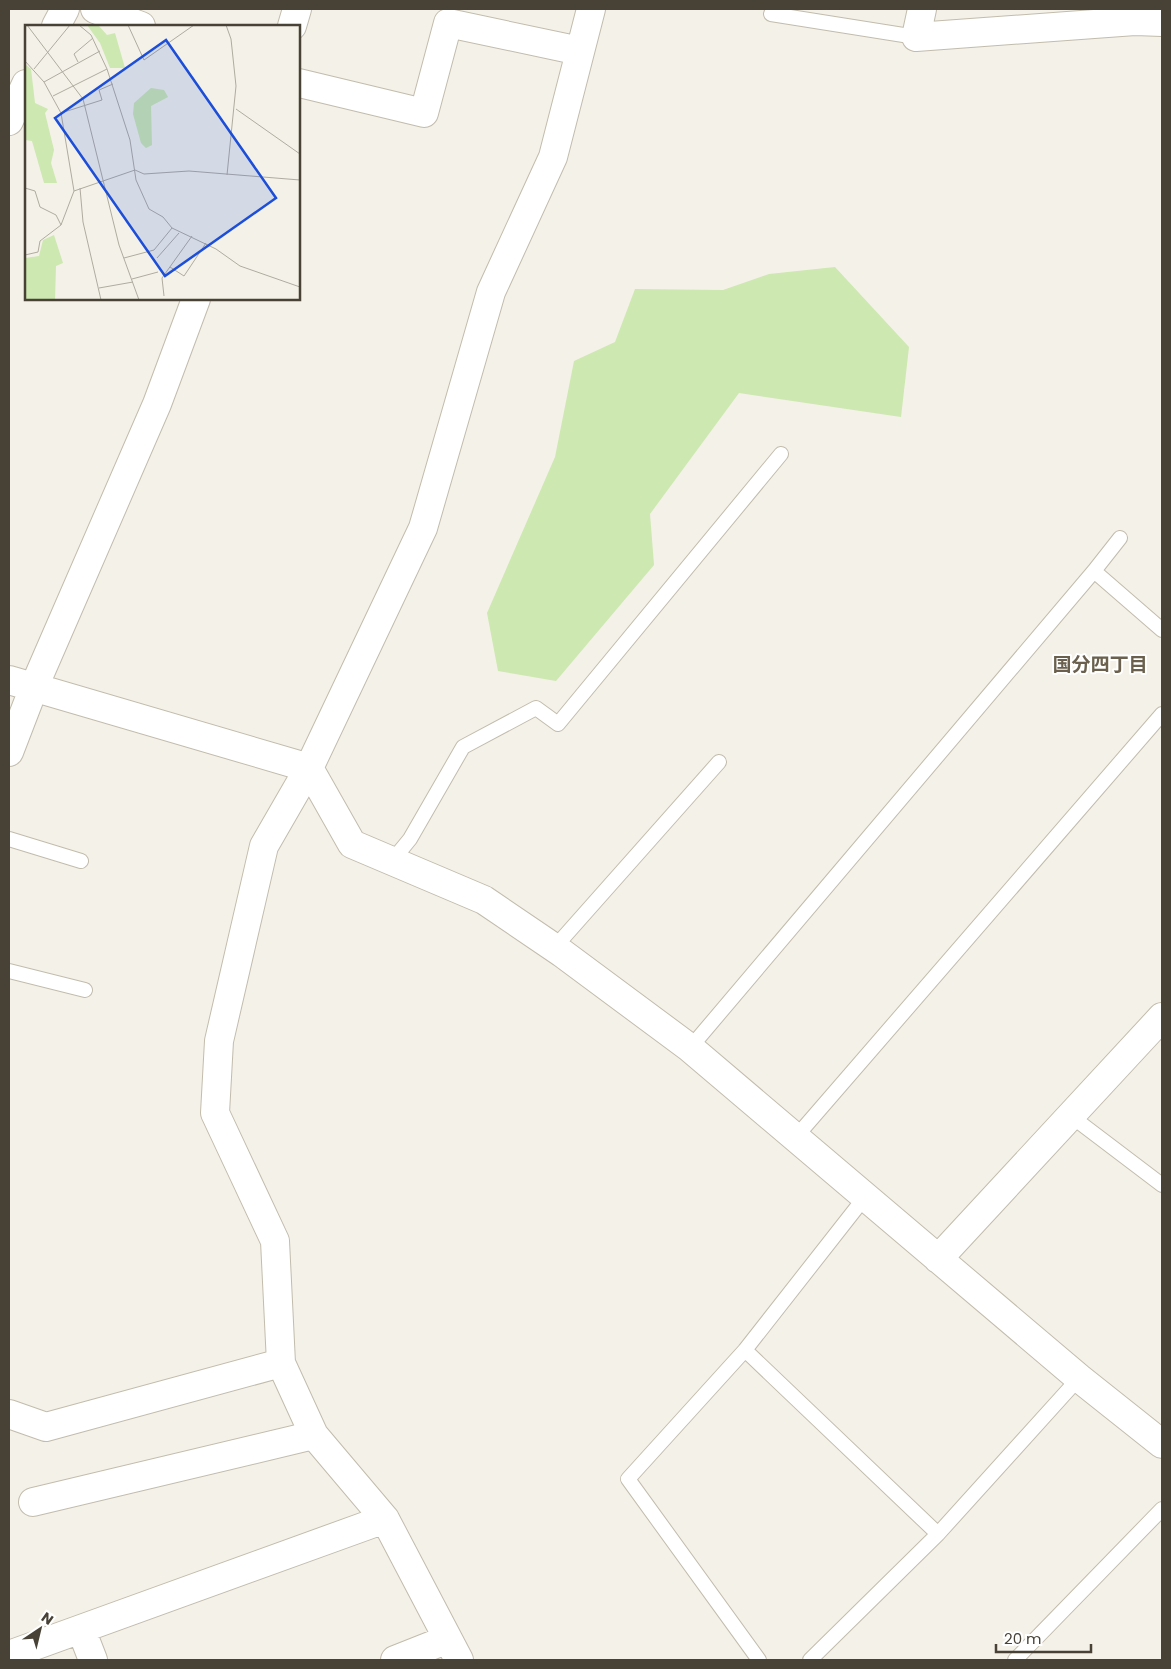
<svg xmlns="http://www.w3.org/2000/svg" width="1171" height="1669" viewBox="0 0 1171 1669" font-family="Poppins,'Noto Sans JP',sans-serif">
<style>
.green{fill:#cde8b0}
.lines{fill:none;stroke-linecap:round;stroke-linejoin:round}
.service-casing{stroke:#c2bcad;stroke-width:16}
.minor-casing{stroke:#c2bcad;stroke-width:30}
.service{stroke:#fff;stroke-width:14}
.minor{stroke:#fff;stroke-width:28}
.labels{text-anchor:middle;dominant-baseline:central;stroke-width:4;stroke-linejoin:round;paint-order:stroke}
.neighbourhood-label{font-size:19px;font-weight:bold;fill:#6a604d;stroke:#fff}
.inset-road{fill:none;stroke:#afaba1;stroke-width:1}
.view{fill:#1d4ed8;fill-opacity:0.15;stroke:#1d4ed8;stroke-width:2.5}
.inset-edge{fill:none;stroke:#474136;stroke-width:2.5}
</style>
<rect width="100%" height="100%" fill="#f4f1e8"/>
<path class="green" d="M835 267 909 347 901 417 739 393 650 514 654 565 556 681 498 671 487 613 555 457 574 361 615 342 635 289 723 290 769 274Z"/>
<g class="lines">
<defs>
<path id="service" d="M771 14 916 37
M1094 571 1162 630
M9 839 81 861
M392 861 410 839 463 747 536 708 558 724 781 454
M555 947 719 762
M9 971 85 990
M690 1048 1094 571 1120 538
M1071 1116 1162 1185
M795 1138 1162 714
M745 1350 938 1534
M759 1660 628 1479 745 1350 865 1197
M810 1660 938 1534 1079 1378
M1015 1660 1162 1509"/>
<path id="minor" d="M95 9 141 26
M922 9 916 37 1135 21 1162 22
M56 26 65 9
M292 26 297 9
M299 83 424 113 448 23 580 51
M9 121 26 84
M9 680 309 768 352 844 484 900 562 953 690 1048 1079 1378 1162 1444
M9 752 34 687 157 404 196 299
M938 1259 1162 1017
M9 1414 46 1427 281 1363
M33 1502 314 1435
M81 1629 93 1660
M9 1655 385 1519
M395 1660 448 1639
M459 1660 385 1519 314 1435 281 1363 275 1241 215 1113 219 1041 264 846 309 768 423 528 491 292 553 157 591 9"/>
</defs>
<use href="#service" class="service-casing"/>
<use href="#minor" class="minor-casing"/>
<use href="#service" class="service"/>
<use href="#minor" class="minor"/>
</g>
<g class="labels">
<g class="neighbourhood-label">
<text x="1100" y="664">国分四丁目</text>
</g>
</g>
<g transform="translate(25 25)">
<rect width="275" height="275" fill="#f4f1e8"/>
<path d="M62 0H73L82 10 90 8 100 43H85L75 18ZM0 39 6 44 10 78 23 84 20 88 29 125 26 138 32 158H19L7 116 0 115ZM126 63 139 65 143 72 126 81 127 120 121 123 116 118 108 89 109 78ZM29 210 38 238 31 241 30 275H0V233L14 231 18 215Z" fill="#cde8b0"/>
<path class="inset-road" d="M2 0 58 74 94 220 114 275M54 0 66 10 82 44 105 115 111 155 124 184 138 192 147 203 191 224 215 241 275 262M103 0 119 35 169 0M201 0 206 14 211 61 202 150M0 36 19 57 36 88 49 166 36 200 15 216 13 227 0 230M53 37 49 29 68 13M9 44 45 0M19 57 75 26M28 71 82 44M211 84 275 129M36 88 77 75 74 65 88 59M0 163 10 166 15 182 31 190 36 200M55 163 58 197 76 275M49 166 110 145 119 149 164 146 275 155M99 233 129 225 147 203M132 233 154 208M145 242 159 251 181 218M107 254 133 247M74 263 108 257M139 271 137 253 167 211"/>
<path class="view" d="M141 15 251 173 140 251 30 93Z"/>
<rect width="275" height="275" class="inset-edge"/>
</g>
<rect width="1171" height="1669" fill="none" stroke="#474136" stroke-width="20"/>
<g transform="translate(40 1629) rotate(35)" stroke="#ffffff" stroke-width="4" paint-order="stroke">
<path d="M0-4L9 19L0 12L-9 19Z" fill="#474136"/>
<text y="-8" font-size="14" font-weight="bold" text-anchor="middle" fill="#474136">N</text>
</g>
<path d="M996 1644v8h95v-8" fill="none" stroke="#474136" stroke-width="2.5"/>
<text x="1004" y="1644" font-size="15" fill="#474136" stroke="#ffffff" stroke-width="4" paint-order="stroke">20 m</text>
</svg>
